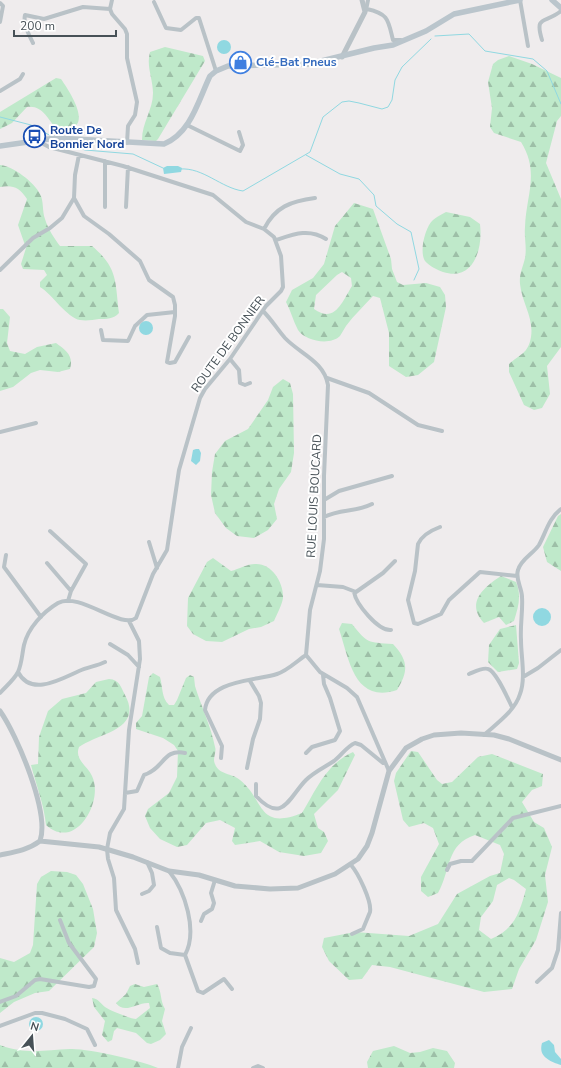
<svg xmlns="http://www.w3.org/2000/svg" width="561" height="1068" viewBox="0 0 561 1068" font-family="'Nunito Sans',sans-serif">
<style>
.forest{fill:url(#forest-firs);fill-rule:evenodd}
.water{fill:#90d8e1}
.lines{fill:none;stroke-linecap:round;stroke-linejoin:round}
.stream{stroke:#90d8e1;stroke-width:1}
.minor{stroke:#b9c2c7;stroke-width:4}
.tertiary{stroke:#b9c2c7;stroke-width:5}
.secondary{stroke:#bac5cc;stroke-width:5.5}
.labels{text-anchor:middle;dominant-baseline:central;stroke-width:4;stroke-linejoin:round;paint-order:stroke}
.shop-label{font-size:12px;font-weight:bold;fill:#366cbe;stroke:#fff;text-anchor:start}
.transit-label{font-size:12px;font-weight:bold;fill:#164399;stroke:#fff;text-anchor:start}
.street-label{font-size:12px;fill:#475157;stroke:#fff}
</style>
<defs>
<pattern id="forest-firs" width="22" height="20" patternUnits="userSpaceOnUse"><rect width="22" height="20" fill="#bfe9ca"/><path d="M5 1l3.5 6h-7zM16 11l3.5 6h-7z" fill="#9dbfa7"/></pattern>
</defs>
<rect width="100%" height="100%" fill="#efeced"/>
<path class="forest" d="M165 47 203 56 205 61 158 139 156 141 142 140C142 122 153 110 153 93 153 79 146 66 150 52Z
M509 56 532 64 561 78V116L557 121 546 163 561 199V347L547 366 550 394 542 408 534 410 524 405 509 372V364C520 354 528 354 531 337 534 318 522 303 520 284 519 274 523 267 525 258 527 247 524 238 525 227 526 195 540 173 521 142L494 133 490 127 492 108 488 82 493 64 498 60Z
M56 78 61 79C72 95 97 134 57 129 47 119 43 105 27 107L12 123 0 129V112Z
M0 165C13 166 34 182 40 194 44 201 42 211 45 219 48 229 54 238 60 246H92C118 268 115 281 119 313 114 319 106 319 99 319 93 320 86 321 80 320 67 318 52 294 40 287V282L47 275 44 270 23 269 21 264 26 248 18 225 27 199C19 187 13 185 0 187Z
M354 203 373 209 391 259 392 269 397 282 403 285 426 283 440 287 445 295 446 307 434 362 418 375 406 377 389 366V333L380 298 373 296C364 306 354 315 346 326 344 329 342 333 340 336 330 346 305 341 298 330 293 321 291 311 286 302L292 290 313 278 324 264 335 226ZM342 272 351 278 352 286C342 302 335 324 314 309L316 295 337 275Z
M446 212 470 217 480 224C483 248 474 282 443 272 438 270 429 266 425 261 419 252 425 227 433 220 436 217 441 215 446 212Z
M0 309H3L10 317 7 343 10 351 25 354 37 347 56 343C66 350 74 356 70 369L58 372 40 370 31 373 13 387 0 391Z
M283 379 290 383 293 394 294 453 291 472 279 489 274 504 277 519 268 530 254 538 237 536 226 528 215 513 211 495 212 472 215 454 225 441 248 429 268 400 273 387Z
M561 514V571L547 562 543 547 558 516Z
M213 558 231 571C239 569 247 564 255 564 272 563 284 583 283 598 282 605 277 614 274 621L261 627 249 629 222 642 206 641 193 634 187 626 188 598 207 562Z
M501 576 516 582C522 596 518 608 514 621L506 625 499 617 484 623C465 603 484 587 501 576Z
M342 623 352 624C368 644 367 642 393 644 408 660 409 671 397 690 354 704 349 659 339 629Z
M516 625 519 663 517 669 498 672 488 662 489 645 500 629Z
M153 673 160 677C163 687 161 697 169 705H174L177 700 186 678 190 675 194 677 195 686C201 706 211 726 215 747 217 752 212 759 215 764 219 775 232 773 240 780 265 800 257 831 302 813 316 790 326 764 353 752L355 755 338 790 314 814 318 828 324 832 328 841 321 853 304 856 279 852 260 841 235 845 232 841 235 828 220 820 206 823 187 845 177 847 160 839 150 828 145 816 148 809 169 793 177 777 178 751 174 745 163 738 136 729V723L142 716 149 677Z
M109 679C120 680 120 686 125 695 144 730 98 733 79 747 74 760 88 766 92 776 101 795 88 826 69 832 59 834 53 831 46 825 44 804 36 785 31 765L38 764 39 737 48 711 62 699 86 693 96 682Z
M411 751 418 752 437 780 442 784 452 782 478 757 492 754 543 774 542 786 532 790 522 802 534 822 544 828 552 847 545 875 548 902 536 940 519 969 512 989 484 992 390 967 372 965 362 979 349 980 329 961 322 947 324 938 355 932 409 936 438 924 457 894 490 876 500 873 504 854 500 845 475 835C446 844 451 870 438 893L428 897 421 891V877L439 844 433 828 424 823 409 827 403 820 394 781 396 773ZM509 878 514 880 526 889C520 912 514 930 491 939L479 930 481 917 493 901 497 885Z
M51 871 67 872 76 875 83 884 93 909 97 933 94 947 49 991 35 993 14 1002 0 1013V958L14 962 30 953 33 945 37 884 41 877Z
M135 984 144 987 157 984C162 992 160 1001 165 1009L162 1021 166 1034 160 1040 151 1044 147 1043 136 1033 117 1028 114 1031 112 1040 108 1042 102 1035 105 1021 94 1007 92 998C99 999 100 1003 105 1007 109 1010 131 1019 136 1019L150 1008 149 1003C137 1002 125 1015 116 1003L126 994 130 986Z
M0 1045C26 1055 45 1050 70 1049 87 1048 143 1061 158 1068H0Z
M394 1046 410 1053 420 1052 433 1048 447 1051 455 1063 454 1068H368L367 1062 373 1051Z"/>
<path class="water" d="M217 47a7 7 0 1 1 14 0a7 7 0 1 1-14 0Z
M167 166H178L182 168 181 172 164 174 163 168Z
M139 328a7 7 0 1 1 14 0a7 7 0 1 1-14 0Z
M196 449H199L201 453 200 461 196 465 191 461 193 450Z
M533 617a9 9 0 1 1 18 0a9 9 0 1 1-18 0Z
M29 1024a7 7 0 1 1 14 0a7 7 0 1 1-14 0Z
M549 1040 554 1045 555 1052 561 1059V1065C550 1061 538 1057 542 1043Z"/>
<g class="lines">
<path class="stream" d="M435 36 469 34 485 51 533 59 547 71 561 104
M0 117 31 125 51 136
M54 141 85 150 133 154 163 168
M306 155 340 174 359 179 374 195 376 206 397 224 411 232 419 269 414 280
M180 169C203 167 221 188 243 191L310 152 323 117 342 102 349 101 359 103 382 109 388 107 392 100 395 80 402 67 431 39"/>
<path class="minor" d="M112 0 110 9 112 14 125 29 127 34V58L137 102 135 115 128 126 127 143
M520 0 528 46
M154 2 166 28 181 30 196 18H199L216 71
M0 3 3 6 0 22
M367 9C389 14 388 20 393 40H401
M366 10 368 0
M542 40C534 14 546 24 561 11
M33 43C29 35 23 24 25 15L44 19 83 7 110 9
M0 91 20 79 23 74
M187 125 240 151 243 145 239 132
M105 161V207
M74 198 84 216 109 234 140 261 149 280 173 297 175 305V316L167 362 170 363 175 362 189 337
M126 207 128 167
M264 229C275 207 291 201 315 198
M276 240C294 234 309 228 326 239
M0 270 33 238 50 228 62 218 74 198 75 175 79 155
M263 311C272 320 277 329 285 338 300 354 324 361 328 385L324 476V539L320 571 310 610 306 655 320 672 347 688 357 697 389 771
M101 330 103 340 128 341 135 326 147 315 175 312
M230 359 239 370 240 383 245 385 250 383
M327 378 369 393 418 425 442 431
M0 432 36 423
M324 500 339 491 392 476
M324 517C340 509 357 512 372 504
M440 527C432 530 422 535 418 544L415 571 408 600 414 623 418 624 441 614 449 600 480 572 517 576
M50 531 86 564 71 591 68 601
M149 542 157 568
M6 555 4 567 41 617
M47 563 71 591
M317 585 343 587 356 592 383 573 395 561
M354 592C356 604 378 631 391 630
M129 621 139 641 140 659 129 730 124 809 110 833 107 849 108 859 114 878 116 910 135 949 138 963
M110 644 128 655 139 667
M18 672C31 697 61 679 79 671 88 667 97 666 105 662
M469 674C474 672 483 667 488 669 496 671 508 699 512 707
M523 677 538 668 561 650
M0 693C6 686 14 680 18 672 22 663 22 654 24 645 28 628 43 612 58 603 79 591 121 630 136 618L153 574 167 550 179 470 200 398 205 389 230 359 266 306 281 291 283 287 281 256 274 237 264 229 246 222 213 195 123 166 49 147 38 141
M484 735C496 724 515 711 520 694 526 678 521 657 521 640 520 625 523 611 522 597 522 588 515 579 518 570 521 559 533 554 539 545 546 532 549 518 561 509
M306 753 312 747 335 740 340 731 330 698 324 684 323 675
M221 758 222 746 205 710C208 680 255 681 277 674 287 671 297 661 306 655
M247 768 253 739 260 719 261 703 259 696 250 681
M256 784V796C283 825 289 797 306 780 314 772 325 767 334 761 342 755 346 747 355 743L361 745 383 763
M125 793 137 791 144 775C164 769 163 748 185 753
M351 865C358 873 372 901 370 912 368 917 365 924 363 929L352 934
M447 870 450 864 461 861H472L513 818 561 806
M169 871C185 891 198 931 185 955
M142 894 149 891 154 885 152 873 147 862
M201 921 204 914 212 909 214 903 211 893 215 880
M157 927 161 948 170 953 185 955 198 991 203 993 224 979 232 989
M537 982 552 968 558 950 561 913
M0 1002 16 996 35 980 40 979 89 987 94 986 96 979 69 943 60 920
M0 1026 35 1013H42L65 1019 87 1029 95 1045
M178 1068 182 1047 191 1028
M253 1068 258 1066 263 1068"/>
<path class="tertiary" d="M342 57 365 12 362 0
M0 711C17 735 50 813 40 841 28 850 14 852 0 855
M40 841 99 847 133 857 169 871 199 875 235 886 270 889 298 888 335 874 358 859 367 846 372 833 389 771 406 748 422 739 434 735 461 733 494 735 509 739 561 760"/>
<path class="secondary" d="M552 0 561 8
M0 146 56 138 164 144C191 133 198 101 210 76L216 71 228 66 309 64 374 48 393 45 426 31 454 14 520 0"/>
</g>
<defs>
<symbol id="shop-ring" viewBox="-11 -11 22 22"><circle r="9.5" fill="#fff" stroke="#3f7fe0" stroke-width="1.5"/><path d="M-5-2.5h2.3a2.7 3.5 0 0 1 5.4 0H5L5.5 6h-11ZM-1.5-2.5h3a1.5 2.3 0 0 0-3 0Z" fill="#3f7fe0"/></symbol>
<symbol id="bus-ring" viewBox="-11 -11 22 22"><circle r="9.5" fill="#fff" stroke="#1a4fb4" stroke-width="1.5"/><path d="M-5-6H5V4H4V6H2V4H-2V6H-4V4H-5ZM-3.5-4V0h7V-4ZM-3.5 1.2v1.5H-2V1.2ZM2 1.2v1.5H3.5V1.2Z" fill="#1a4fb4"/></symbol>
</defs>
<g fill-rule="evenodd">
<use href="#shop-ring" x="228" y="50" width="25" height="25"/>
<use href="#bus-ring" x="22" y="124" width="25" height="25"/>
</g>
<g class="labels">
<g class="shop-label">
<text x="256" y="62">Clé-Bat Pneus</text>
</g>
<g class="transit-label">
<text x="50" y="130">Route De<tspan x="50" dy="14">Bonnier Nord</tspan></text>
</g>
<g class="street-label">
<text transform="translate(228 344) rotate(-54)">ROUTE DE BONNIER</text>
<text transform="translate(314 496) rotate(-87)">RUE LOUIS BOUCARD</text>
</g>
</g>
<g transform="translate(32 1036) rotate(17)" stroke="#ffffff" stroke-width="3" paint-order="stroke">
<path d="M0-3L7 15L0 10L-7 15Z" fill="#475157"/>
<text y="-6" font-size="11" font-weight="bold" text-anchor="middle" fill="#475157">N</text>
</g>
<path d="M14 30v6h102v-6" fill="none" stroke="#475157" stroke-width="2"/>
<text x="20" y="30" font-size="12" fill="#475157" stroke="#ffffff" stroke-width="3" paint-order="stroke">200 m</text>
</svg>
